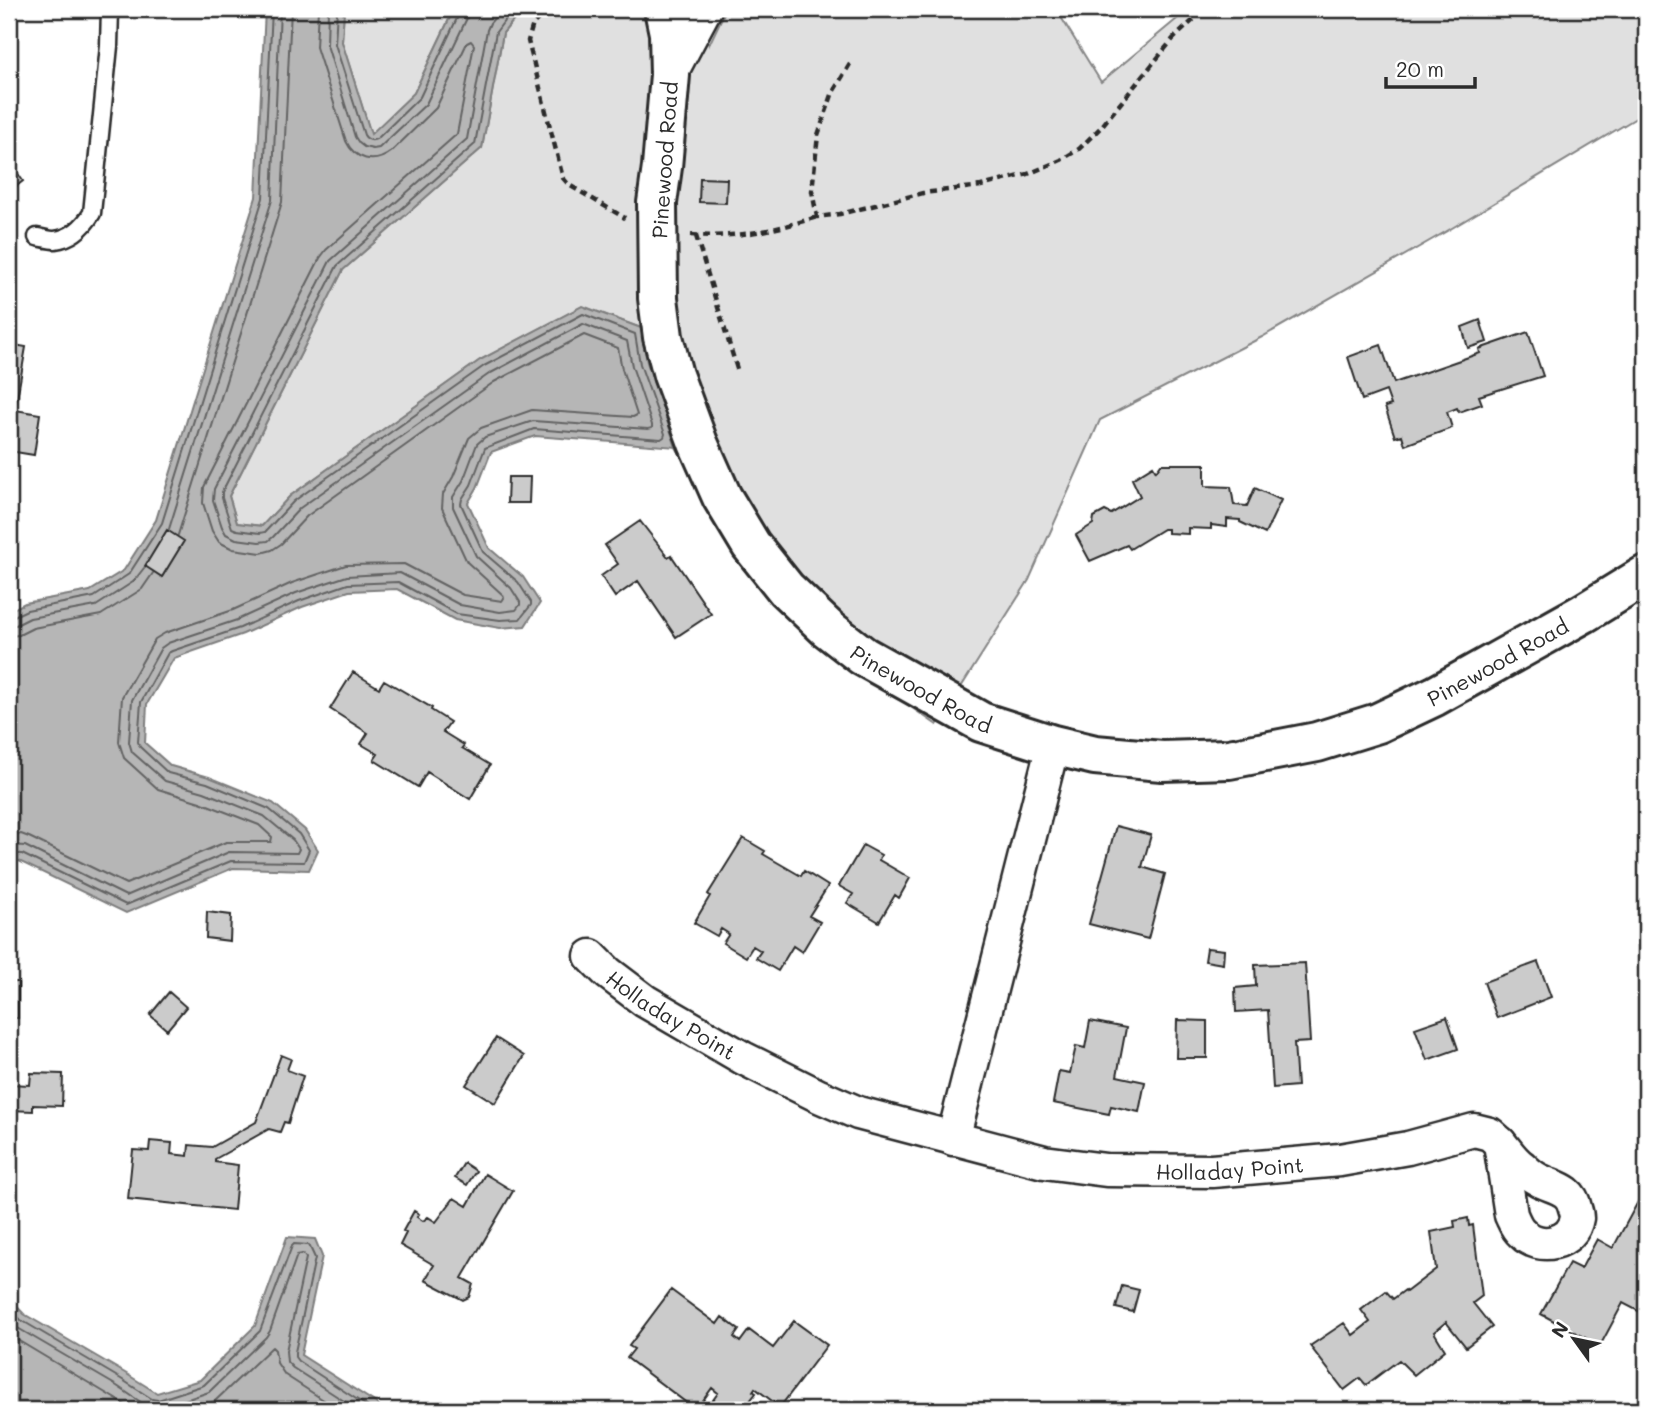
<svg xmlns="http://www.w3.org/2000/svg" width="1655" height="1419" viewBox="0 0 1655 1419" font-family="Mali,sans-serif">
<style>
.green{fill:#e0e0e0;stroke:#868686;stroke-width:2}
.water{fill:#b6b6b6;stroke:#7e7e7e;stroke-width:2}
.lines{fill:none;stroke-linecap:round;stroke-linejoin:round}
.shore{stroke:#636363;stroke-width:2}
.building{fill:#cbcbcb;stroke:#2b2b2b;stroke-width:2}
.service-casing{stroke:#2b2b2b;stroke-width:21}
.minor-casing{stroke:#2b2b2b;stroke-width:37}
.tertiary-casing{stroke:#2b2b2b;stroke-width:44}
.path{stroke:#2b2b2b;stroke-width:4.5;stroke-dasharray:7 5;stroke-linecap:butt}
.service{stroke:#fff;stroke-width:16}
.minor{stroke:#fff;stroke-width:32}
.tertiary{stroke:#fff;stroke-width:38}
.labels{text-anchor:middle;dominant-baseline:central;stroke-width:5;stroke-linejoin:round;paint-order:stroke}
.street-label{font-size:21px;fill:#2b2b2b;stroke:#fff}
</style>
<rect width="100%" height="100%" fill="#fff"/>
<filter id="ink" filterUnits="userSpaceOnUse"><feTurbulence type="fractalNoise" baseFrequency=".0143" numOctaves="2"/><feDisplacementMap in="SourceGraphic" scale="14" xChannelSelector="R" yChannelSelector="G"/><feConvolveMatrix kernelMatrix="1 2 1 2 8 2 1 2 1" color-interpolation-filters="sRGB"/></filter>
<g filter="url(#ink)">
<path class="green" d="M344 9H454L414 93 371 135 342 42Z
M523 9H696L709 45 726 9H1056L1101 82 1189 9H1646V112L1447 231 1262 337 1100 420 1029 580 937 725 843 660 709 504 676 447 647 362 641 328 583 306 480 360 290 496 262 526 237 523 229 496 343 270 482 148 503 33Z"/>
<path class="water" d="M265 9H344L342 42 371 134 414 93 454 9H523L503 33 482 148 343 270 229 496 237 523 262 526 290 496 480 360 582 306 641 328 647 362 676 447 535 436 491 452 477 488 468 503 489 548 523 577 540 603 525 626 500 628 455 620 397 589 349 591 302 607 243 634 174 658 147 704 145 743 171 766 209 777 273 803 305 830 318 850 309 870 233 868 126 913 19 861H9V611L25 603 90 591 124 570 156 520 256 197Z
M287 1237 315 1239 322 1256 301 1355 376 1403 382 1410H9V1298L24 1314 125 1373 157 1393 200 1380 255 1326Z"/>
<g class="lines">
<path class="shore" d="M328 9 327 45 355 137 359 143 364 147 373 149 379 148 426 104 467 18 469 9
M337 9 335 44 364 135C367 140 372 142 378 138L420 97 459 14 460 9
M169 529 272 200 280 9
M178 535 282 202 291 9
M9 617 14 616 27 610 94 597 129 574 162 523 263 198 272 9
M9 625H16L30 618 96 606 133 582 144 568
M9 636 19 635 33 628 101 615 142 589 153 573
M9 835 21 834 29 837 126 884 226 842H271L272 837 259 825 200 802 158 789 124 758 119 742 122 697 155 639 165 633 233 610 292 583 346 565 404 564 463 595 502 601 504 598 503 595 467 562 442 508 443 494 453 477 469 438 481 428 532 410 633 417 637 415 622 369 618 348 584 335 494 382 307 516 281 544 272 550 261 553 233 549 219 542 212 531 203 503 204 487 320 258 326 250 457 134 474 45 471 41 467 43 436 108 391 152C374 165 355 160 346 141L316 47 318 9
M9 845 25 846 126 896 229 852 297 853 299 849 293 840 264 816 204 792 165 781 132 752 129 742 132 700 161 648 168 643 237 620 296 593 347 576 400 573 460 605 500 612 516 610 520 605V602L511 588 476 556 453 507V497L463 481 477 444 485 437 533 421 648 429 652 428V425L632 366 627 341 583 324 489 374 300 508 273 537 268 541 259 542 236 539 226 534 222 527 213 500 214 489 330 261 467 139 487 30 490 23 502 9
M9 854H22L126 905 231 861 304 862 309 850 299 834 269 809 207 783 168 773 140 747 138 742 141 702 168 653 172 651 240 628 299 601 348 584 398 582 457 614 500 620 520 619 531 605V602L518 582 483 552 461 504 462 499 471 485 485 448 534 429 661 439 664 437 665 434 640 364 635 334 583 314 484 366 294 501 265 532 260 533 237 530 232 528 222 498V492L337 266 475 144 496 32 513 9
M9 1308 21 1320 121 1379 152 1399 158 1400 204 1385 260 1331 292 1246 294 1244 309 1245 315 1258 295 1352V1357L298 1361 373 1410
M9 1321 16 1327 117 1386 148 1407 155 1409 161 1408 209 1392 266 1337 270 1331 297 1255 303 1254 306 1258 286 1351 287 1362 293 1368 358 1410
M9 1335 134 1410
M190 1410 215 1401 272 1347 275 1350 277 1363 285 1375 339 1410"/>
</g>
<path class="building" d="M14 168 23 181 9 192V171Z
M700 178 727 179 726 203 699 202Z
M9 256 15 257 9 296Z
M1480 320 1487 342 1468 348 1462 327Z
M1528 332 1543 376 1479 396 1482 404 1459 412 1457 408 1447 412 1452 428 1405 445 1402 435 1395 437 1385 407 1391 405 1386 391 1362 400 1348 357 1381 345 1394 383 1480 353 1479 349Z
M9 344 26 347 15 410 40 414 34 455 9 451Z
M1161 464H1205V486L1231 487 1234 505 1247 506 1255 488 1281 500 1265 534 1240 522V520L1227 519V527L1211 525V529L1188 528V534L1168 533V529H1163L1130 549 1127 545 1090 561 1076 535 1093 524 1094 517 1105 511 1111 514 1140 496 1132 479 1153 466 1156 471Z
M508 477H530L529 503H507Z
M640 521 668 557 671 555 711 614 676 637 638 581 615 597 601 576 618 564 605 545Z
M167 530 184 541 162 577 145 566Z
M353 672 379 688 384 680 432 708 431 710 450 722 443 732 464 745 462 748 490 765 470 799 427 772 418 787 374 760 378 754 361 744 368 733 330 709Z
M1116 826 1151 835 1142 867 1165 874 1148 939 1089 924Z
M743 838 765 851 763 854 801 876 804 871 828 886 809 916 820 922 802 952 793 946 778 971 756 958 761 951 753 946 746 957 723 943 729 934 721 929 717 936 694 923 710 896 708 894Z
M863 845 881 855 879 860 910 878 899 898 895 895 879 922 847 903 853 894 839 886Z
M207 912 231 915 230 941 206 938Z
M1207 948 1224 950 1223 964 1205 961Z
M1538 962 1551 997 1497 1018 1484 982Z
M1305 963 1310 1042 1294 1043 1297 1086 1273 1088 1268 1010 1236 1012 1235 988 1256 986 1255 965Z
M9 982H18V1018H9Z
M169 992 186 1007 167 1030 150 1015Z
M1447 1017 1458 1049 1427 1060 1415 1028Z
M1177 1020 1207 1021V1058H1176Z
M1090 1021 1126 1028 1117 1076 1145 1082 1139 1112 1111 1106 1109 1114 1053 1103 1059 1071 1070 1073 1076 1046 1085 1048Z
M496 1038 524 1056 495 1103 466 1085Z
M281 1055 291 1059 287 1070 303 1076 288 1123 284 1122 280 1132 269 1129 215 1159V1162L238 1165 234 1210 128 1199 133 1150 149 1151 150 1141 172 1143 171 1154 188 1156 189 1145 212 1147 256 1122Z
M31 1073 63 1074 62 1106 33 1105V1111L9 1110V1084L30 1085Z
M464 1163 476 1171 467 1185 455 1178Z
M485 1174 513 1191 462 1278 473 1284 469 1297 463 1300 425 1280 434 1265 400 1245 406 1233 403 1231 414 1211 419 1214 417 1217 423 1221 428 1217 436 1222 454 1198 467 1206Z
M1646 1187V1261L1642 1268 1646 1270V1301L1640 1312 1623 1303 1600 1346 1541 1314 1569 1263 1581 1269 1597 1239 1613 1248Z
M1468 1218 1469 1226 1473 1225 1482 1296 1473 1303 1492 1327 1466 1347 1446 1322 1434 1332 1445 1350 1414 1375 1399 1360 1366 1385 1360 1378 1344 1390 1310 1346 1344 1323 1353 1335 1370 1322 1361 1310 1386 1291 1393 1299 1405 1290 1406 1292 1436 1269 1431 1232 1455 1227 1454 1221Z
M1122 1286 1139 1290 1133 1312 1116 1308Z
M671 1290 717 1324 722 1317 739 1330 734 1337 740 1342 749 1330 773 1348 794 1321 827 1345 780 1407 755 1388 753 1391 756 1393 743 1410H726L713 1400 718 1393 712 1388 696 1410 627 1358 634 1349 629 1346Z"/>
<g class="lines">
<defs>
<path id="service" d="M37 237C43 238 50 240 55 240 72 238 84 226 92 213L109 46 110 9"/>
<g id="minor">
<path d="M670 75 705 9"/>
<path id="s1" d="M591 956 608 973 645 1001 743 1058 819 1096 858 1113 1044 1162 1106 1170 1212 1171 1340 1160 1408 1148 1474 1130 1490 1134 1500 1143"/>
<path d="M953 1139 1053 745"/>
<path d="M1500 1143C1507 1151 1513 1161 1522 1167 1527 1172 1533 1177 1539 1180 1555 1188 1571 1188 1575 1208 1576 1211 1577 1215 1577 1218 1573 1244 1539 1251 1522 1233 1516 1228 1514 1221 1511 1215Z"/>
</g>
<g id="tertiary">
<path id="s2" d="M664 9 669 33 670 75 662 167 657 203 658 298 663 337 673 375 698 443 722 497 751 545 786 589 827 628 863 656 981 722 1053 745 1095 755 1162 761 1229 759 1317 742 1378 723 1435 696 1584 613 1646 575"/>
</g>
</defs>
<use href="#service" class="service-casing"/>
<use href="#minor" class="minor-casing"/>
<use href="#tertiary" class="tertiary-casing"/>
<path class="path" d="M548 9 533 24 528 41 563 178 569 185 625 218
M850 64 833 92 818 135 812 191 817 217 840 214 923 193 981 186 1028 174 1061 160 1079 149 1101 127 1173 39 1205 9
M691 235C739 238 771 231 817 217
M696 236 737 369"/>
<use href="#service" class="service"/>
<use href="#minor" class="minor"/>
<use href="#tertiary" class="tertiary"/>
</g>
</g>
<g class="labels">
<g class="street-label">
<text transform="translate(664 160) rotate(-86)">Pinewood Road</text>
<text stroke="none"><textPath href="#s2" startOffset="1391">Pinewood Road</textPath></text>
<text stroke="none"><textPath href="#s2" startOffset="782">Pinewood Road</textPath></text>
<text stroke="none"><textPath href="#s1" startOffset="100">Holladay Point</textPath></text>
<text stroke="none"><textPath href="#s1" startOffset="690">Holladay Point</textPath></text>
</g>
</g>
<rect width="1655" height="1419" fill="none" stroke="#fff" stroke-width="35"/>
<rect x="18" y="18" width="1620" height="1384" fill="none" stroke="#2b2b2b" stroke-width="2.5" filter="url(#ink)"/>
<g transform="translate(1574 1339) rotate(303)" stroke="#ffffff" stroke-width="5" paint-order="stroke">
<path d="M0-5L12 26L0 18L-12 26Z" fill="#2b2b2b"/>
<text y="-10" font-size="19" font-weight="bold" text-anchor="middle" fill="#2b2b2b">N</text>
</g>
<path d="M1386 77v10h89v-10" fill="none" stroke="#2b2b2b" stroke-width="3.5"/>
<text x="1396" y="77" font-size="21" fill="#2b2b2b" stroke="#ffffff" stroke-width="5" paint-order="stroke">20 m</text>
</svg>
